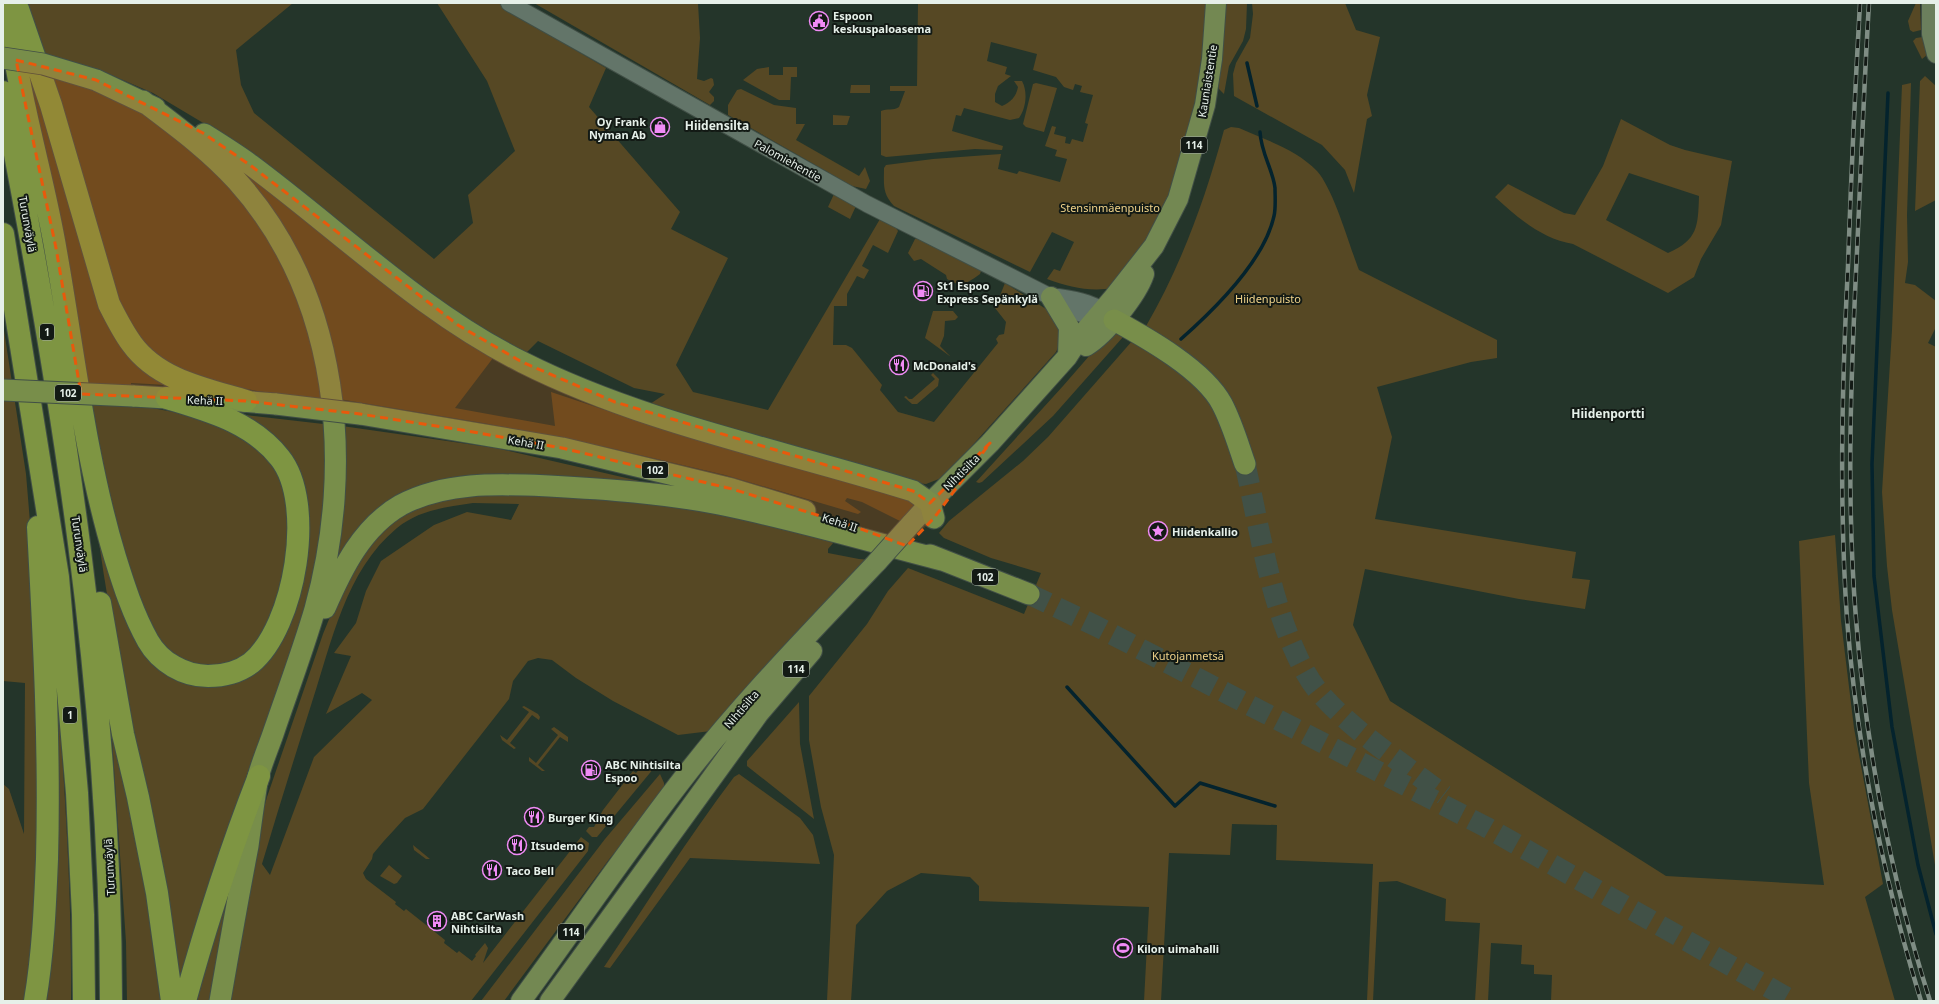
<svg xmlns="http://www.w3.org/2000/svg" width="1939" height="1004" viewBox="0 0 1939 1004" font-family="'Noto Sans',sans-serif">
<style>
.green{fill:#564824;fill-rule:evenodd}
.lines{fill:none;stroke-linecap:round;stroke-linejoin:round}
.stream{stroke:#04232d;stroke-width:3.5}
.trunk-tunnel{stroke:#415147;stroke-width:21;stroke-dasharray:21 10;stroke-linecap:butt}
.tertiary-casing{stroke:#414f46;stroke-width:18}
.secondary-casing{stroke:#414f46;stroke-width:20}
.primary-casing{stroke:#414f46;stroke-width:22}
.trunk-casing{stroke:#414f46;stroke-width:23}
.motorway-casing{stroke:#414f46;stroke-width:24}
.tertiary{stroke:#637569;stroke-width:16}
.secondary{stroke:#6b7f5d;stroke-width:18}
.primary{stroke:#738852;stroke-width:20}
.trunk{stroke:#788e4a;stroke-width:21}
.motorway{stroke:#7e9542;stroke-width:22}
.rail-casing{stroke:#7f8d84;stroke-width:4.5}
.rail{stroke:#131a15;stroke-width:3;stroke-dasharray:9;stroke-linecap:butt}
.primary-bridge-casing{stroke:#414f46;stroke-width:22;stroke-linecap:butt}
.trunk-bridge-casing{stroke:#414f46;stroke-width:23;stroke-linecap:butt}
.primary-bridge{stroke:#738852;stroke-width:20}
.trunk-bridge{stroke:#788e4a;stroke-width:21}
.marked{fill:#e8590c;fill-opacity:0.2;stroke:#e8590c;stroke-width:3;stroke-dasharray:8 5;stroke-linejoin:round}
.labels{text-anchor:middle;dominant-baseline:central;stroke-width:4;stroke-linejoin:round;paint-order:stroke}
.shield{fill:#131a15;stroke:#a7b0a9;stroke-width:1}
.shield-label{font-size:10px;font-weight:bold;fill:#e6f0e9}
.poi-label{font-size:11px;font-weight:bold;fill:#e6f0e9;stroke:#131a15;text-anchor:start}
.street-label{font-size:11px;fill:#e6f0e9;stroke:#131a15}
.park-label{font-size:11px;fill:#f0d38a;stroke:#131a15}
.neighbourhood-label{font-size:12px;font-weight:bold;fill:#e6f0e9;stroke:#131a15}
</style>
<rect width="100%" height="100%" fill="#24352a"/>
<path class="green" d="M26 3H293L236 50 241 85 254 113 434 259 473 223 468 195 515 151 487 81 437 3H500L517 16 606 68 589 107 680 212 671 229 728 258 676 365 693 392 768 410 880 219 896 228 898 231 888 253 873 245 862 266 869 270 864 279 857 276 847 294V306H834L833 345H846L852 348 882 385 880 390 898 412 934 422 998 343 996 339 999 335 1004 334 1006 322 995 308 1005 283 1057 316C1062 326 1062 341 1056 352L944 477 926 484 916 483 647 406 665 394 634 388 538 341 526 353 449 308 210 127 153 93 95 68 98 90 113 96 164 125 242 197 291 279 328 400 257 391 217 383 180 372 138 341 119 307Z
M534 3H698L700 38 697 79 704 81 711 78 713 79 714 85 709 92 714 97V101L710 105Z
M918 3H1209L1202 79 1170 196 1149 240 1113 288C1090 292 1069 287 1047 279L1054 269 1060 271 1074 242 1052 232 1030 272 894 206C882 193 884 185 884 168L886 165 933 159 1001 154 998 169 1017 174 1019 171 1060 182 1067 159 1055 156 1057 150 1045 146 1052 126 1056 127 1054 134 1066 137 1065 143 1070 144 1072 139 1083 142 1088 124 1085 123 1093 95 1080 92 1082 86 1075 84 1073 90 1064 87 1056 77 1033 70 1037 54 991 42 987 61 1007 67 1005 74 1011 76 998 86 995 94V102L1002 106C1011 102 1016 97 1018 87L1014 81H1022C1028 92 1026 108 1019 118L1010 120 964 108 961 116 956 115 952 131 1003 146 1002 150 975 149 886 157 881 155V111C887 108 893 111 899 107L905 91H890V86H917Z
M1225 3H1247L1246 29 1243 41 1229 66 1224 94 1219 89 1217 82Z
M1252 3H1345L1356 30 1380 37 1367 95 1372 116 1367 119 1354 193 1345 170 1322 145 1234 96 1233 74 1236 63 1250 38 1253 14Z
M1916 3H1920L1921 30 1913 32 1910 30 1908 21Z
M1923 37 1927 55 1922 59 1913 41 1916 38Z
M20 40 99 295 168 385 131 383 133 407 152 408 216 420 270 458 285 491 289 549 273 618 246 656 211 669 182 662 154 638 136 591 104 482Z
M769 67V75H783V67H797V77H791L790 100H779L743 80 757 69Z
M1925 76 1936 86V200L1915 211 1920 81Z
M1036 83 1057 88 1044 132 1026 127 1023 124 1033 84Z
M1911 83 1907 215 1908 262 1905 283 1915 285 1936 301V327L1928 343 1936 347V871L1892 610 1887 566 1882 492 1892 330 1902 85Z
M851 85H870V93H850Z
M741 89 774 105 796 108V124H805L796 140 859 176 865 167 870 181 866 189 852 186 728 115V105L737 90Z
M833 115 850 116 847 125H833Z
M1621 119 1670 145 1685 150 1732 161 1721 225 1701 259 1694 277 1668 293 1573 244C1542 239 1518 218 1495 197L1508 184 1564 213 1575 215 1603 166ZM1629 173 1699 196C1698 226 1698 240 1668 253L1606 220Z
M1231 127 1239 128C1266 140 1297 150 1317 171 1334 190 1349 245 1359 270L1497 340V358L1471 362 1377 387 1392 437 1375 519 1576 552 1572 578 1590 580 1585 609 1519 599 1365 569 1353 625 1390 701 1666 876 1824 885 1809 783 1799 541 1835 535 1841 621 1854 728 1883 884 1865 897 1895 1001H1551L1552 975 1534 974V965L1521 964 1522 945 1491 943 1488 1001H1475L1480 923 1445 921 1446 899 1397 881 1379 882 1373 1001H1367L1373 864 1276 860 1277 825 1232 824 1230 855 1169 853 1161 1001H1144L1149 907 979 901V886L970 877 921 873 887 891 856 925 851 1001H827L834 855 821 807 809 740V696L867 624 888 591 908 568 1024 614 1041 573 991 558 944 538 939 533 949 521 1023 461 1048 437 1133 340 1182 372 1245 434 1145 328C1181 266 1205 200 1224 130Z
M227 157 459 331 493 358 455 408 555 426 551 392 668 431 798 464 910 501 915 507 900 521 862 502 847 498 845 501 861 512 858 514 725 475 606 447 483 423 339 399 331 353Z
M834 194 856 206 850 219 828 207Z
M915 239H919L979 269 981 271 980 274C966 284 961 288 947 279L946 275 921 259 914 261 908 253Z
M933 311H953L958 317 955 320 945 321 944 336 940 346 951 357 925 338Z
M3 324 26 474 30 522 40 740 37 894 25 1001H3V784L9 789 24 834 25 683 3 681Z
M1114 331 1123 337 1053 416 982 482 979 483 976 482 1063 386 1110 332Z
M933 373 939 379 938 386 917 404H912L904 397 906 396 909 399H912L935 379 931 375Z
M245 415 332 425 319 573 179 1001H127L126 942 109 696 144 790C125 692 104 594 93 495L101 529 177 676 268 652 301 499 244 416Z
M342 426 496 448 700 495 484 476 376 511 349 540 328 581Z
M537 490 727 512 834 542 828 549V553L859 559 871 560 711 731 678 735 613 701 576 678 552 660 538 658 528 661 513 681 509 699 423 809 405 818 383 842 373 854 372 859 363 873 366 879 396 902 395 904 404 911 406 909 445 940 444 943 457 953 459 951 472 961 476 956 475 955 485 943 488 948 483 963 581 837 589 843 588 851 471 1001H228L252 850 267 797 323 634 347 575 370 540 395 518 435 497ZM473 503 519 504 511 520 467 512 434 525 381 561 366 591 356 623 334 653 351 656 326 714 362 693 372 700 314 757 270 875 262 864C278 810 295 756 312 702 332 642 345 571 397 528 419 510 446 507 473 503Z
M54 644C63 763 72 881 71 1001H45Z
M799 702 800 744 814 819 747 766V761Z
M524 706 538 714 540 717 539 720 532 715 510 743 516 748 514 749 502 740 500 735 507 740 529 712 522 707Z
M554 727 568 737V742L560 737 538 765 545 771H542L529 761V757L536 763 558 735 551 729Z
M646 761 654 768 597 837H592L586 831 589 827H594L603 810 633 771 636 773Z
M660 774 664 783V793L658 804 610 858 504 1001H481L605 839Z
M739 774 800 818 813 835 820 864 690 858 610 968 604 967C647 903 688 838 734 777Z
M413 845 430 859H426L414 850Z
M236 860 214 1001H193Z
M389 865 402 876 397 883 394 884 380 876Z"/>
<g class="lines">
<path class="stream" d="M1247 63 1257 106
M1888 93 1872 464 1874 576 1892 727 1918 865 1936 934
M1181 339C1215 309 1264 261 1274 216 1276 208 1275 196 1275 188 1273 170 1261 153 1260 132
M1067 687 1175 806 1200 783 1275 806"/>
<path class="trunk-tunnel" d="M1245 464C1259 526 1268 590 1294 649 1300 663 1308 679 1318 691 1351 730 1404 764 1444 795
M1029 594 1096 626 1486 827 1793 1001"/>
<defs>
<path id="tertiary" d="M509 3 867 204 1051 297C1069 308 1085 319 1107 320
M1058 297C1079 300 1096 303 1112 318"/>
<path id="secondary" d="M1931 3V34L1936 54"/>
<path id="primary" d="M1051 297 1069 327 1068 355
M1086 346C1105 335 1137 295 1144 274
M911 524 930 503 990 443 1067 357 1080 337 1114 297 1154 246 1178 199 1205 105 1212 59 1216 3
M521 1001C576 926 628 849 685 776 744 700 812 631 877 562
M550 1001 759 713 812 651"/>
<path id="trunk" d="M96 80 155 108
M143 101C176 126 209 150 237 181 340 296 355 465 315 609 303 650 288 690 274 731 269 746 262 762 258 777 254 800 251 823 248 846 238 897 229 949 220 1001
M204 134C220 144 236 154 251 165 341 232 422 312 522 362 645 424 783 450 913 491L930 503 934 518
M1114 320C1147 338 1204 370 1222 404 1232 423 1238 444 1245 464
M133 396 184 399
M228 400 276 404
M360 414 562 448 732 489 805 511
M930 555 1029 594
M325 608C342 569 362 527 401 505 446 481 499 484 549 486 605 489 664 493 719 504 794 519 868 541 942 560"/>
<path id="motorway" d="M5 3C12 38 17 74 25 109 35 156 48 204 56 252 74 354 85 458 115 557 124 586 133 614 148 641 160 662 184 676 208 676 223 676 239 672 251 663 295 627 316 503 280 458 252 422 209 411 167 398
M18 9 51 105 109 304C116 318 123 332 132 344 158 380 206 389 246 401
M3 92C62 392 111 695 111 1001
M3 234 58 577 77 793 83 915 84 1001
M100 603 123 734 138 797 157 893 172 1001
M35 1001C43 954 45 907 47 859 50 749 44 637 38 527
M185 1001C206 925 230 850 259 776"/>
</defs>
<use href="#tertiary" class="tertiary-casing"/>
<use href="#secondary" class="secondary-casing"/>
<use href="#primary" class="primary-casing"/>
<use href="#trunk" class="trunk-casing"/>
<use href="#motorway" class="motorway-casing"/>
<use href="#tertiary" class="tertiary"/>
<use href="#secondary" class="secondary"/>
<use href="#primary" class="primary"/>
<use href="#trunk" class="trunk"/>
<use href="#motorway" class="motorway"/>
<defs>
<path id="rail" d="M1860 3C1855 91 1851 178 1848 266 1842 384 1839 501 1847 619 1857 749 1883 877 1921 1001
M1869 3C1864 85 1861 168 1857 251 1851 374 1846 496 1856 619 1866 748 1891 878 1930 1001"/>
</defs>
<use href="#rail" class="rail-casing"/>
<use href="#rail" class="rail"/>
<defs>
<path id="primary-bridge" d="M877 562 911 524"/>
<path id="trunk-bridge" d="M3 58 43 64 96 80
M3 390 133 396
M276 404 360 414"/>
</defs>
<use href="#primary-bridge" class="primary-bridge-casing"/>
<use href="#trunk-bridge" class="trunk-bridge-casing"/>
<use href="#primary-bridge" class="primary-bridge"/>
<use href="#trunk-bridge" class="trunk-bridge"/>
</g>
<path class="marked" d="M16 60 96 80 203 133 250 165 458 325 522 362 615 402 913 491 930 503 990 443 934 518 907 546 853 526 732 489 562 448 462 430 360 414 246 401 81 394 56 248Z"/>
<defs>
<symbol id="civic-ring" viewBox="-11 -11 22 22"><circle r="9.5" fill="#131a15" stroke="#f08bf5" stroke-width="1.5"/><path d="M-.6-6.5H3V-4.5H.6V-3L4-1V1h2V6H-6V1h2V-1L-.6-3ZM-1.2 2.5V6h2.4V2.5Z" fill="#f08bf5"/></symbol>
<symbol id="shop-ring" viewBox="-11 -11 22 22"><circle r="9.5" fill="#131a15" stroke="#f08bf5" stroke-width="1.5"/><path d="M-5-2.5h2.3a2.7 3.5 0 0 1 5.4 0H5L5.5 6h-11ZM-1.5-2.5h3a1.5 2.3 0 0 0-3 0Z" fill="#f08bf5"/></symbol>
<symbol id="fuel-ring" viewBox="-11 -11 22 22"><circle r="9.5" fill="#131a15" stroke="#f08bf5" stroke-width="1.5"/><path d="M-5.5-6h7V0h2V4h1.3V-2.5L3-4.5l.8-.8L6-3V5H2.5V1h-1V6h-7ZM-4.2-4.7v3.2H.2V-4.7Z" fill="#f08bf5"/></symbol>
<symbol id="restaurant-ring" viewBox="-11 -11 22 22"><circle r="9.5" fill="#131a15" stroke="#f08bf5" stroke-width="1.5"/><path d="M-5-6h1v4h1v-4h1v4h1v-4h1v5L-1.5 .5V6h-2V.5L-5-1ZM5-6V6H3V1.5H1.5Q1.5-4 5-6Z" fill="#f08bf5"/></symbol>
<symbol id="sight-ring" viewBox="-11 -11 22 22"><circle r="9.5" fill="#131a15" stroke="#f08bf5" stroke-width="1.5"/><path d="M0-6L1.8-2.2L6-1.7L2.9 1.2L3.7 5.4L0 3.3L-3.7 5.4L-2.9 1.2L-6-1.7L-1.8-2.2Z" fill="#f08bf5"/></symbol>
<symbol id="building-ring" viewBox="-11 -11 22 22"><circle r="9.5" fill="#131a15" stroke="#f08bf5" stroke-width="1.5"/><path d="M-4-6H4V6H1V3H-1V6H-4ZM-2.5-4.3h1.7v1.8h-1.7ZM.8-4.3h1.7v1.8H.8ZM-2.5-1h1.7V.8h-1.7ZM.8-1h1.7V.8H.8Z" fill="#f08bf5"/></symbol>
<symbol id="stadium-ring" viewBox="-11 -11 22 22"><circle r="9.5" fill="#131a15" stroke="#f08bf5" stroke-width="1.5"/><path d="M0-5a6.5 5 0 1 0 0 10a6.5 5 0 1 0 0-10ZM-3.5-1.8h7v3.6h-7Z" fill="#f08bf5"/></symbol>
</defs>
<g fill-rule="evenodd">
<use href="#civic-ring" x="808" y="10" width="22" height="22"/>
<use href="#shop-ring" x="649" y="116" width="22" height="22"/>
<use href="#fuel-ring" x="912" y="280" width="22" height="22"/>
<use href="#restaurant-ring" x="888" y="354" width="22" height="22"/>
<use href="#sight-ring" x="1147" y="520" width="22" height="22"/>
<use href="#fuel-ring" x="580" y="759" width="22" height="22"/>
<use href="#restaurant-ring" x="523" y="806" width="22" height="22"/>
<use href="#restaurant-ring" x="506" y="834" width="22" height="22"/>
<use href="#restaurant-ring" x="481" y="859" width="22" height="22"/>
<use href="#building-ring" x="426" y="910" width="22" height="22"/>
<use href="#stadium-ring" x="1112" y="937" width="22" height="22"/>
</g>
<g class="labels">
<g class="shield">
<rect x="1181" y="137" width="26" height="16" rx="3"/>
<rect x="40" y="324" width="14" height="16" rx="3"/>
<rect x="55" y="385" width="26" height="16" rx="3"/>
<rect x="642" y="462" width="26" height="16" rx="3"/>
<rect x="972" y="569" width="26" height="16" rx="3"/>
<rect x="783" y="661" width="26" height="16" rx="3"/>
<rect x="63" y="707" width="14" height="16" rx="3"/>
<rect x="558" y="924" width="26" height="16" rx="3"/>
</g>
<g class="shield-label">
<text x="1194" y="145">114</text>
<text x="47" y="332">1</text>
<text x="68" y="393">102</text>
<text x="655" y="470">102</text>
<text x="985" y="577">102</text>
<text x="796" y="669">114</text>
<text x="70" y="715">1</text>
<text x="571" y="932">114</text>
</g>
<g class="poi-label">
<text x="833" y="15">Espoon<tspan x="833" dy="13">keskuspaloasema</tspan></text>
<text x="646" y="121" text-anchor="end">Oy Frank<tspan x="646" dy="13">Nyman Ab</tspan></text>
<text x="937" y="285">St1 Espoo<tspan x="937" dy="13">Express Sepänkylä</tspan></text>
<text x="913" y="365">McDonald's</text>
<text x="1172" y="531">Hiidenkallio</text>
<text x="605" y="764">ABC Nihtisilta<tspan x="605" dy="13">Espoo</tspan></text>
<text x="548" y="817">Burger King</text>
<text x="531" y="845">Itsudemo</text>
<text x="506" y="870">Taco Bell</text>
<text x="451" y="915">ABC CarWash<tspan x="451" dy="13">Nihtisilta</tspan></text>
<text x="1137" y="948">Kilon uimahalli</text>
</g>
<g class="street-label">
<text transform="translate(1207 81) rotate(-81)">Kauniaistentie</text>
<text transform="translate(788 160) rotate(29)">Palomiehentie</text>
<text transform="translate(28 224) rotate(80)">Turunväylä</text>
<text transform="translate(205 400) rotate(2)">Kehä II</text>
<text transform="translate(526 442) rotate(10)">Kehä II</text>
<text transform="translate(961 472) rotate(-45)">Nihtisilta</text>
<text transform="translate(840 522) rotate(18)">Kehä II</text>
<text transform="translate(80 544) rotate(82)">Turunväylä</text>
<text transform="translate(741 709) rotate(-49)">Nihtisilta</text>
<text transform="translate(109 867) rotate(-93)">Turunväylä</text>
</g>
<g class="park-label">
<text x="1110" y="207">Stensinmäenpuisto</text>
<text x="1268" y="298">Hiidenpuisto</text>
<text x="1188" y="655">Kutojanmetsä</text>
</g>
<g class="neighbourhood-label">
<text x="717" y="125">Hiidensilta</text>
<text x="1608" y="413">Hiidenportti</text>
</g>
</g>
<rect width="1939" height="1004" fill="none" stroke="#e6f0e9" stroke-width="8"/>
</svg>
